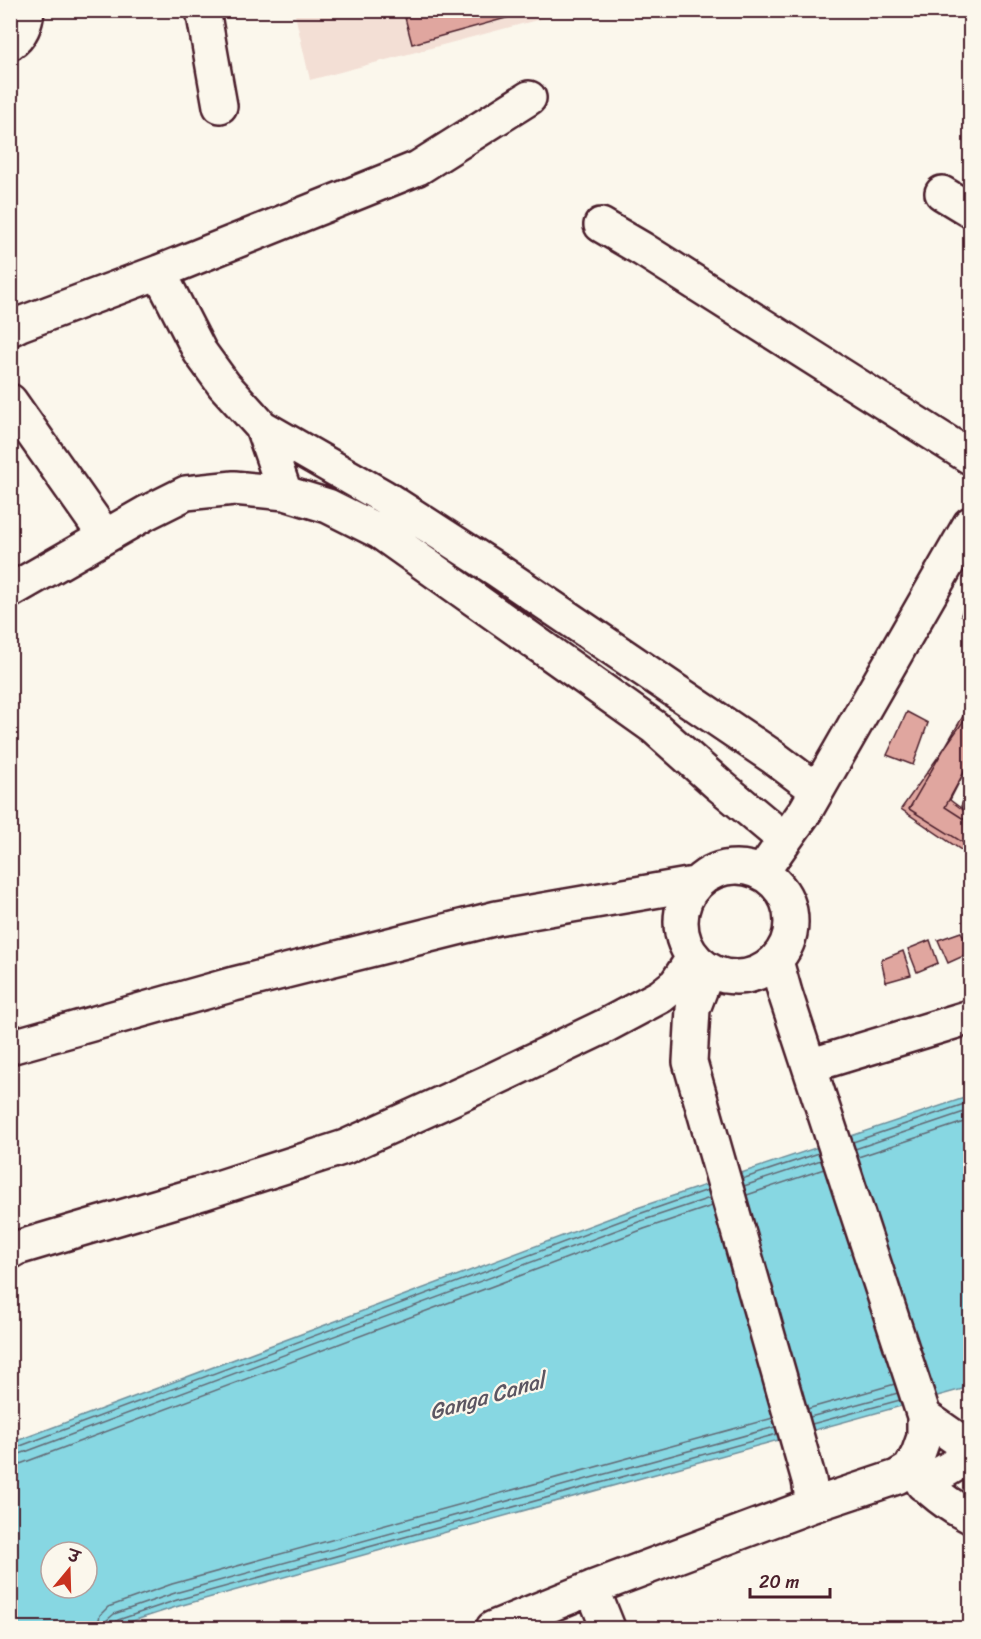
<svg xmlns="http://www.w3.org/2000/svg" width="981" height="1639" viewBox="0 0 981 1639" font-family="Sriracha,'Playpen Sans Deva',sans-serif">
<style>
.built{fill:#f3dfd5}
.water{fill:#87d7e2;stroke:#6f8d99;stroke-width:1.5;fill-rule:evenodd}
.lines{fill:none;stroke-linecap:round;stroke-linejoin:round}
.shore{stroke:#626974;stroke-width:1.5}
.building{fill:#e0a69f;stroke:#4a1f2b;stroke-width:1.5}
.minor-casing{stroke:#4a1f2b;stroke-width:38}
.minor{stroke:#fbf7ec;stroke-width:33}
.labels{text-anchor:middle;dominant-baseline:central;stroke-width:4.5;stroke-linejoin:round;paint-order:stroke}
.water-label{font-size:22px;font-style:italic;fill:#5c5662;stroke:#fbf7ec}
</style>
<rect width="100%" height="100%" fill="#fbf7ec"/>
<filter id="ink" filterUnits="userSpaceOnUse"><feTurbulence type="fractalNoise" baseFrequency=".0167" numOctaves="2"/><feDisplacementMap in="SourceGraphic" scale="12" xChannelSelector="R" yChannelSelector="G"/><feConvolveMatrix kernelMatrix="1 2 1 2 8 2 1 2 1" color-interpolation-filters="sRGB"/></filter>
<g filter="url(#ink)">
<path class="built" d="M294 10 571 11 310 80Z"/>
<path class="water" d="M970 1096V1387L179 1606 111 1628H11V1443L637 1208ZM51 1552H87V1588H51Z"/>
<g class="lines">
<path class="shore" d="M853 1142 970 1102
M855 1149 970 1110
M858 1157 970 1120
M742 1179 819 1153
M744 1186 821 1160
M747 1195 824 1169
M807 1409 895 1384
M810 1417 898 1393
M812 1424 900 1400
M10 1449 15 1448 639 1214 708 1190
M10 1456 17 1455 641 1221 710 1198
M10 1465 20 1464 644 1229 712 1206
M97 1628 100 1615 108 1607 172 1584 773 1418
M106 1628 107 1620 114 1614 175 1593 775 1427
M113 1628 114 1623 118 1620 177 1600 777 1434"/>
</g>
<path class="building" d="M403 10H535L412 44Z
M970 589V620L961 615Z
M970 704V761L945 807 970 823V847L909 809Z
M907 712 928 723 913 765 887 755Z
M970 712V761L950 800 970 815V856L901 809Z
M970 790V816L961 806 967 791Z
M961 932 970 949V953L948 963 938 940Z
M930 940 938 963 917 972 908 949Z
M903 951 911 975 886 982 881 960Z"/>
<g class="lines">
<defs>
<path id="minor" d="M203 10 220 106
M10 43C21 36 26 23 27 10
M942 193 970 210
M601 225 642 249 970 457
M159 272 200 352 224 385 262 427 384 497 497 570 773 757 817 790
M10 329 20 324 159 272 418 168 529 98
M10 401 105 536
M262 427 285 493
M10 591 146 513 186 493 234 488 285 493 328 506 380 532 654 727 718 784 784 839
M681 922a55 55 0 1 1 110 0a55 55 0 1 1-110 0Z
M762 872 806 810 970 524
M708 970 693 1009 690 1062 809 1480 813 1505
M10 1047 234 984 497 918 694 884
M809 1066 970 1017
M10 1252 17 1248 202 1193 345 1147 488 1082 603 1027 661 996 676 984 693 958
M924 1416 970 1448
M910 1469C927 1488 947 1505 970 1516
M923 1484 970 1456
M592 1588 608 1628
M493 1628 592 1588 813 1505 897 1477 910 1469 918 1454 924 1437V1416L785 993 776 961"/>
</defs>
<use href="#minor" class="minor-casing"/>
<use href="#minor" class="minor"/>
</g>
</g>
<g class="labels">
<g class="water-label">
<text transform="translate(487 1396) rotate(-16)">Ganga Canal</text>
</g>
</g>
<rect width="981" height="1639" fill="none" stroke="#fbf7ec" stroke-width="36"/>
<rect x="18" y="18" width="945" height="1603" fill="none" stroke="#4a1f2b" stroke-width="2" filter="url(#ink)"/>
<g transform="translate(69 1570) rotate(19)"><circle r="28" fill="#fbf7ec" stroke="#b4a19f" stroke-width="1.5"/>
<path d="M0-4.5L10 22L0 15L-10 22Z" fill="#c8321e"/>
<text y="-9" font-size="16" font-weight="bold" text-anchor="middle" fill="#4a1f2b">उ</text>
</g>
<path d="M750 1588v9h80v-9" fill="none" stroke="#4a1f2b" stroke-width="3"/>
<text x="759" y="1588" font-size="18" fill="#4a1f2b" stroke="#fbf7ec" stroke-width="4.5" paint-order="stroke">20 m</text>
</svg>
